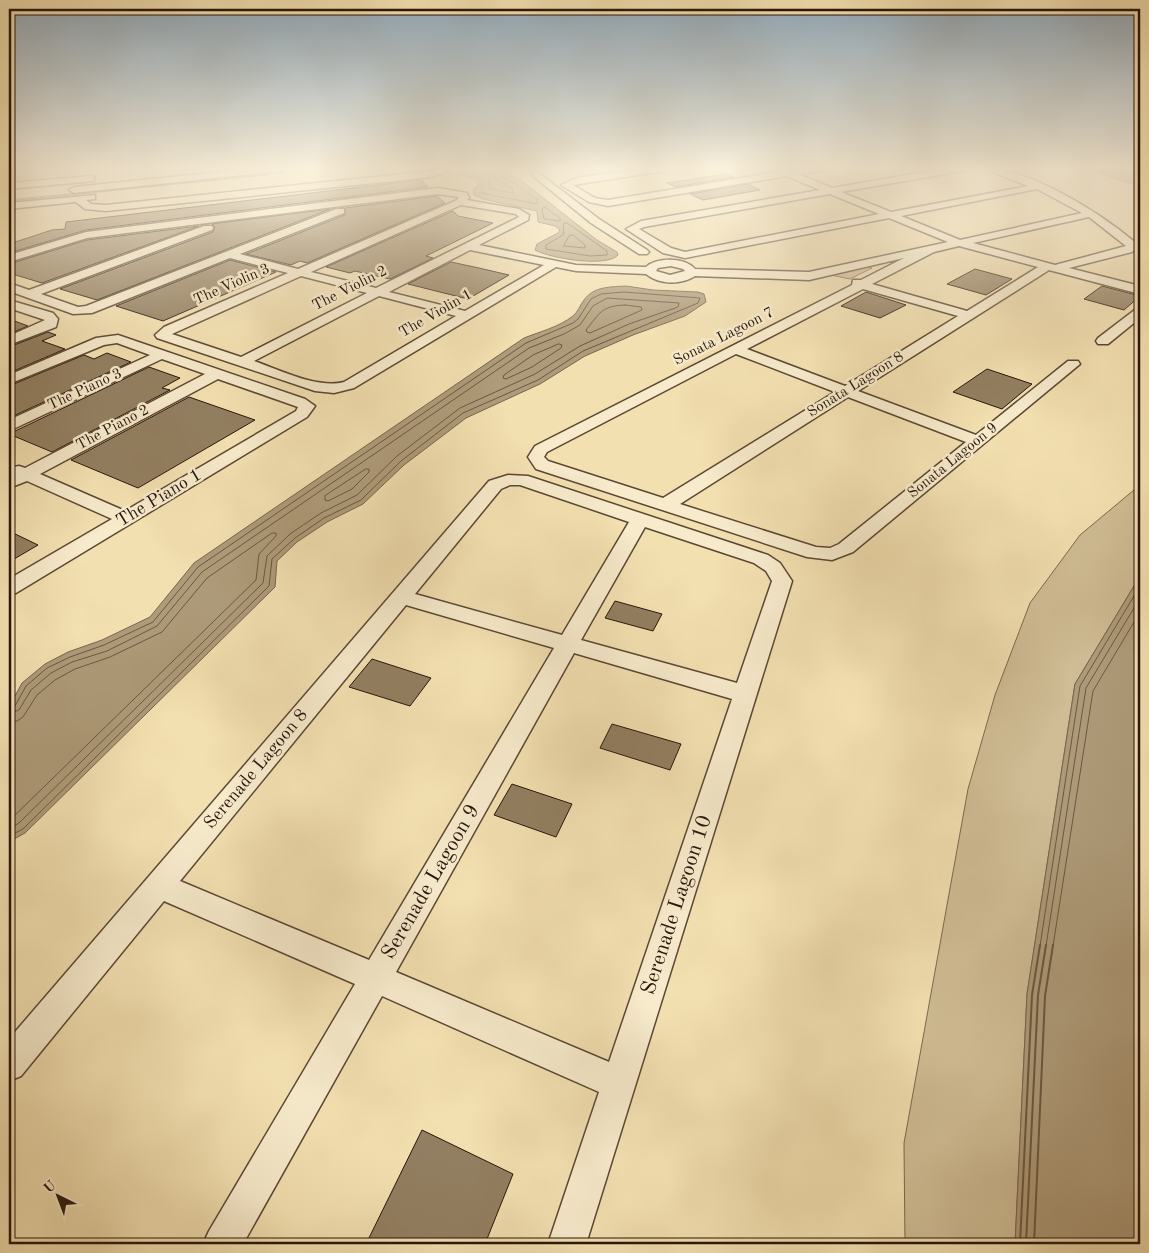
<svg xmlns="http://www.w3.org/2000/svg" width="1149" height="1253" viewBox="0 0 1149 1253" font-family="'Old Standard TT',serif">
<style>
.green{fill:#d0bd95;stroke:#7c6950}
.water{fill:#ae9b79;stroke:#78654d}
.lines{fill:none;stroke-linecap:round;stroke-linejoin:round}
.shore-far1{stroke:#6b5842;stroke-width:1}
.shore{stroke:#6b5842;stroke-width:2}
.building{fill:#927f61;stroke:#28150b}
.minor-casing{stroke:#5b4834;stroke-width:3}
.minor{fill:#f7ebcc;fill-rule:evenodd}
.labels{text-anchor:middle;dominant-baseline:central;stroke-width:5;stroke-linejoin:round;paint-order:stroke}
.far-street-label{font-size:15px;fill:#28150b;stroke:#f7ebcc}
.street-label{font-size:18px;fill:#28150b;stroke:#f7ebcc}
.near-street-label{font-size:21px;fill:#28150b;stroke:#f7ebcc}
</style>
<rect width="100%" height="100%" fill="#f3e0b1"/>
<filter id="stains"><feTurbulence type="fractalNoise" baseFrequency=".004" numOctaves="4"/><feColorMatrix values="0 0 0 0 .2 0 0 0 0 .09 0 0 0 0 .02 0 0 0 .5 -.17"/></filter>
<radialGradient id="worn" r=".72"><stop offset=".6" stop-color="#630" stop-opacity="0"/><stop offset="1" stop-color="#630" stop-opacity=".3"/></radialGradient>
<path class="green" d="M263 175H267L9 201V200L18 199Z
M864 267 872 268 850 279 831 275Z
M1140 485V576L1075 684 1027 994 1015 1244H905L904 1143 968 789 995 695 1030 603 1080 535Z"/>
<path class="water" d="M477 168H502L508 175 518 178 597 240 617 252 618 255C607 268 549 258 535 250L537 244 558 233 560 230 555 226 538 222 537 211 483 199 474 195 473 189 478 186V182L461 173 465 170Z
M1082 168H1140V186Z
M626 286 653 290 698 292 704 294 706 302 685 316 633 335 585 356 540 384 466 418 404 465 363 504 327 522 297 542 277 561 275 587 25 833 9 842V707L22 683 45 664 68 652 102 640 150 617 194 563 524 338C539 332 559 327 573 316 578 312 580 305 584 300 594 286 611 287 626 286Z
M1140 576V1244H1015L1027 994 1075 684Z"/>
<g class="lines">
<path class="shore-far1" d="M470 168 471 172 483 180 481 193 537 204V200L515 183 502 177 499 168
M478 168 488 176 490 189 513 193 512 188 497 180 492 168
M544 207 560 218V221L544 219 542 210Z
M564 223H567L607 251V255L590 256 546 249V245L563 235Z
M570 235H573L585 245V248L564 246Z
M625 305 641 307 642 310 590 333 587 332 586 330C600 313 601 306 625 305Z
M559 344 562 345 561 348 532 367 506 379 503 378 504 375 533 355Z
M366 469H369V472L352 489 328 501 325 500V496Z
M9 708 15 706 26 686 47 668 70 657 104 645 153 622 198 567 526 343 573 323 578 319 591 299 601 294 624 292 700 298 698 303 583 351 538 380 463 413 401 461 361 500 324 518 295 538 272 559 269 586 23 829 9 836
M9 714 19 710 31 690 51 673 72 662 107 651 157 626 202 572 529 348 564 334 580 325 593 306 607 298 679 303 678 307 629 324 580 346 535 374 460 408 397 456 357 495 321 513 290 534 267 556 263 583 19 823 9 829
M9 722 17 721 23 717 37 695 55 680 75 669 110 657 162 632 207 578 272 533H276V536L259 554 256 580 9 821
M1040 946 1080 686 1140 586
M1046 946 1086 688 1140 598
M1053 946 1093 691 1140 612"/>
<path class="shore" d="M1020 1244 1032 995 1040 945
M1026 1244 1038 995 1046 945
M1034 1244 1045 996 1053 945"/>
</g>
<path class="building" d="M725 174 733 177 676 187 667 183Z
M421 180 428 187 86 230 9 253V244L52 230 65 229 66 222Z
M748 184 760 190 703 200 690 194Z
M437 196 445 203 307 263 300 261 291 265 246 254 345 215V208Z
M330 209 97 300 60 289 213 232 215 227 212 224Z
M453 211 458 216 493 223 426 256 433 258 390 279 355 271 350 273 326 267Z
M199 226 42 283 9 273V264L87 240Z
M230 260 276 272 163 321 116 306Z
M451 262 479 268 509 275 468 299 408 284Z
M975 269 1012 279 986 295 947 284Z
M1102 286 1140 296 1124 310 1084 299Z
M866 292 906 305 880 318 841 306Z
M9 319 28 326 9 334Z
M48 332 56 335 42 341 65 349 9 373V347Z
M107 353 131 362 9 418V386L84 355 94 359Z
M149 367 180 378 162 388 170 390 52 452 9 434Z
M987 369 1032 384 1002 409 953 392Z
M189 397 255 420 138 488 71 460Z
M9 531 38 545 9 562Z
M615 601 662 614 653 631 605 618Z
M372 659 431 678 410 706 349 687Z
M612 724 681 744 670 770 600 748Z
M512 784 572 804 556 837 494 815Z
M422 1130 513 1174 485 1244H366Z"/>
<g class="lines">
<defs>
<path id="minor" d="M259 168H287L283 171 74 193 69 190 74 187Z
M436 168H445L447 171 433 177 106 211 85 209 76 202 9 209V203L95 195V199L86 200 91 204 106 205 432 171 437 170Z
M647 168H668L664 171 573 185 595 198 608 200 777 172 770 168H781L788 171 825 168 821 171 798 174 832 188 948 168H967L963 171 841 192 891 212 1028 186 983 168C1028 167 1102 214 1137 244L1138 246 1132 252 1069 268 1140 286V294L1049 270 858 391 976 435 1068 361H1078L1080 364 853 552 832 560 807 557 536 469 528 457 535 446 852 285 853 280H861L904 258 809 280 695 276C681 285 660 285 646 274L576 271 556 267 354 388 334 393 315 391 157 338 155 335 164 327 288 273 230 258 92 313 73 314 9 291V283L29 290 204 226H212L213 228 212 230 41 294 78 307 86 306 336 209H344V213L240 254 298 269 457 200 459 197 438 194 87 238 9 262V255L86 232 438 188 467 193 469 198 467 200 519 209 529 215 528 220 479 245 576 265 646 267C657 257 685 257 695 269L809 272 948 242 889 218 685 258 663 253 626 229 641 221 820 190 787 176 608 206 589 202 561 185 576 178ZM1037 189 1082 213 960 240 901 216ZM830 194 879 214 685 252 671 248 639 229 644 227ZM461 205 516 214 519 217 376 288 311 272ZM1089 217 1126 246 1055 265 973 243ZM959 246 1038 267 967 311 872 284 934 252ZM470 250 544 265 465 311 389 292ZM671 266 683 269 685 271 670 275 656 271 658 268ZM301 276 367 293 241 357 172 334ZM863 289 958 316 845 386 747 349ZM379 296 456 316 344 382C317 389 280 370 254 361ZM736 354 835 392 663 498 548 461 544 457 547 452ZM848 397 966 442 839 544 830 548 816 547 680 504Z
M536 171 599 219 647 250 649 252 647 254H639L591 223 533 176V172Z
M91 176 94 177V181L9 189V183Z
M9 300 53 313 58 319 56 327 9 345V336L45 320 9 308Z
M1140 308V318L1108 344H1098L1096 341 1098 338 1136 309Z
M118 335 305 399 315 406 307 417 16 593 9 594V579L112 519 27 481 9 488V476L13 474 10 471 13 467 19 466 25 468 205 374 162 359 9 431V420L150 355 117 343 104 345 9 384V375L96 338ZM218 379 298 407 296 411 125 511 40 474Z
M508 475 528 476 768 555 780 563 792 581 586 1244H548L599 1092 382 996 243 1244H203L209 1231 355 984 164 901 21 1076 9 1081V1039L489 481ZM510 485H520L629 522 562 635 415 594 501 489ZM645 527 754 563 766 571 772 581 737 683 581 640ZM406 605 554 648 369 960 180 881ZM574 653 732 699 609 1062 396 972Z"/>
</defs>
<use href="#minor" class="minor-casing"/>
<use href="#minor" class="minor"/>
</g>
<linearGradient id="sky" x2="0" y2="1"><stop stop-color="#91aabc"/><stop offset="0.49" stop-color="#faf1dc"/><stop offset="1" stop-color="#faf1dc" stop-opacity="0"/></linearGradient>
<rect width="1149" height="343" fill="url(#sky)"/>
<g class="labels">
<g class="far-street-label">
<text transform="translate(232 285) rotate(-24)">The Violin 3</text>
<text transform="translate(350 289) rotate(-27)">The Violin 2</text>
<text transform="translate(436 314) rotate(-30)">The Violin 1</text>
<text transform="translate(724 337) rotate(-27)">Sonata Lagoon 7</text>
<text transform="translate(856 385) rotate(-32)">Sonata Lagoon 8</text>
<text transform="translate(85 390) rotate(-25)">The Piano 3</text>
<text transform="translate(113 428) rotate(-28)">The Piano 2</text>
<text transform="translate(953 461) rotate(-39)">Sonata Lagoon 9</text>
</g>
<g class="street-label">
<text transform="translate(159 498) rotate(-31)">The Piano 1</text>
<text transform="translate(256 769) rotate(-50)">Serenade Lagoon 8</text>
</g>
<g class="near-street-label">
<text transform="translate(431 882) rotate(-60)">Serenade Lagoon 9</text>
<text transform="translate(677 905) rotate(-72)">Serenade Lagoon 10</text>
</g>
</g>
<rect width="1149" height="1253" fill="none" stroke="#f3e0b1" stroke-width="30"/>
<rect x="10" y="10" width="1129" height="1233" fill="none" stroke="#28150b" stroke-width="2.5"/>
<rect x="15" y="15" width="1119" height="1223" fill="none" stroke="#28150b"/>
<g transform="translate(58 1196) rotate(318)" stroke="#f7ebcc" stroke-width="4" paint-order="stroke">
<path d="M0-4L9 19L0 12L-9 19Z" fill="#28150b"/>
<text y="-8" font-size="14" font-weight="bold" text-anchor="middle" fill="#28150b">U</text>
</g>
<rect width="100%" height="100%" filter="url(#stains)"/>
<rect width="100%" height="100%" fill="url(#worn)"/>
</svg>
